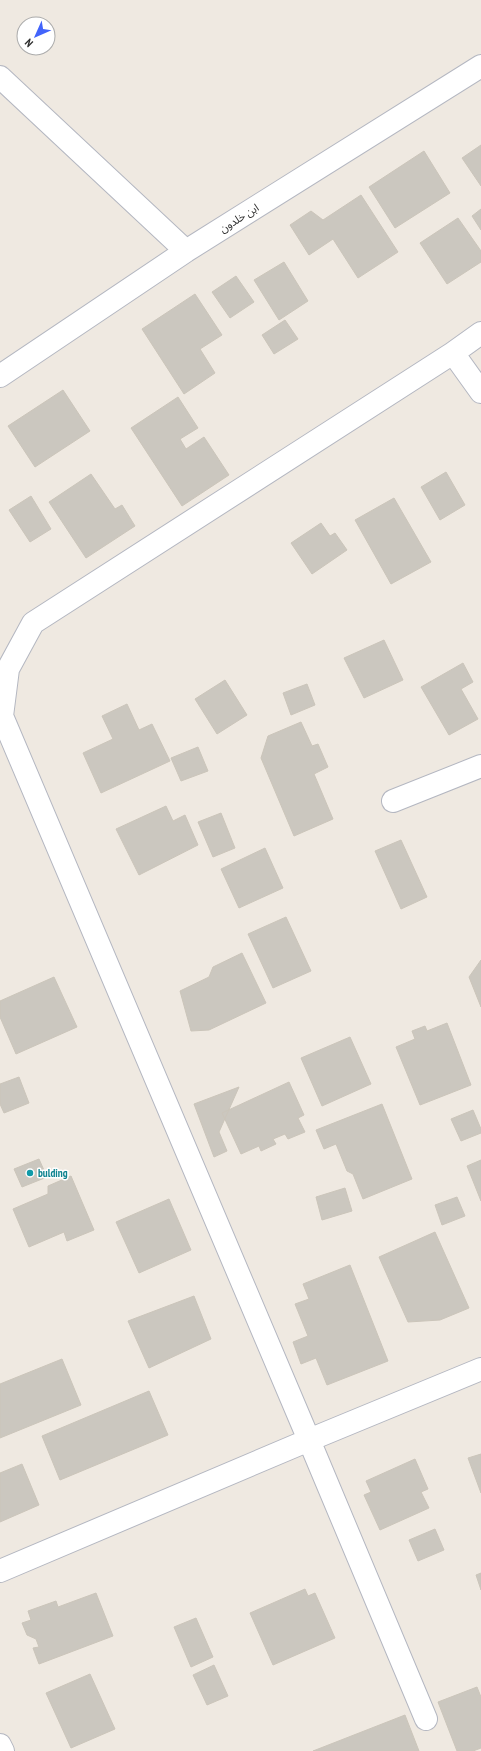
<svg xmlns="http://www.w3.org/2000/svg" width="481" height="1751" viewBox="0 0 481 1751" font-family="'PT Sans Narrow','Noto Sans Arabic',sans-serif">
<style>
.building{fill:#cbc7bf;stroke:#cbc5ba}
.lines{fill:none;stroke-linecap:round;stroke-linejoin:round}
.minor-casing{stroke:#b4b7c1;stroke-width:24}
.minor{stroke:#fff;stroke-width:22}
.culture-dot{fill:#0f9aa8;stroke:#fff;stroke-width:1.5}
.labels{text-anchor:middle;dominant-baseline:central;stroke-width:3;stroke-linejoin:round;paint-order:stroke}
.street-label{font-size:11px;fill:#2e2e2e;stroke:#fff}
.culture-label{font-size:11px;font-weight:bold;fill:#0d838f;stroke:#fff;text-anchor:start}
</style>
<rect width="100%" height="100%" fill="#efe9e1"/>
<path class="building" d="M481 145V186L462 158Z
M424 151 450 193 395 228 369 187Z
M361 195 398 252 358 278 333 239 309 255 290 225 311 211 323 220Z
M481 209V230L472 216Z
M458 218 481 251V262L447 284 420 243Z
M284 262 308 301 279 320 254 280Z
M236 276 254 302 230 318 212 292Z
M195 294 222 335 200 349 215 373 184 394 142 329Z
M285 320 298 339 274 354 262 335Z
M63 390 90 431 35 467 8 426Z
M178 397 198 428 180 439 186 449 204 437 229 475 182 506 131 428Z
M446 472 465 505 440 520 421 487Z
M91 474 115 509 122 505 135 526 86 558 49 502Z
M31 496 51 529 30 542 9 510Z
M394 498 431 562 391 584 355 520Z
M321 523 330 536 335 533 347 550 312 574 291 543Z
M384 640 403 680 364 698 344 658Z
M463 663 473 682 461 689 478 719 449 735 421 687Z
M225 680 247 715 217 734 195 699Z
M307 684 315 705 291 715 283 693Z
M127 704 139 730 152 724 170 761 101 793 83 753 113 739 102 716Z
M301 722 312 746 318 744 328 767 314 774 333 819 294 836 261 758 268 736Z
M198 747 208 771 181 781 171 758Z
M166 806 173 821 185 815 198 845 139 875 116 829Z
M221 813 235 848 213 857 198 822Z
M401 840 427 897 401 909 375 851Z
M265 848 283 888 239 908 221 869Z
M286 917 311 971 273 988 248 934Z
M242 953 266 1003 209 1030 191 1031 180 991 209 977 213 967Z
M481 960V1007L469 977Z
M54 977 77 1027 16 1054 0 1017V1001Z
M447 1023 471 1085 420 1105 396 1047 415 1039 412 1031 425 1026 427 1031Z
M350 1037 371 1084 322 1106 301 1058Z
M19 1077 29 1103 4 1113 0 1104V1084Z
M289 1082 304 1115 298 1118 305 1132 288 1139 285 1134 273 1139 276 1144 261 1151 259 1146 241 1154 222 1113Z
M239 1087 219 1132 227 1151 214 1157 194 1104Z
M382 1104 412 1179 363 1199 353 1174 347 1171 336 1144 324 1149 316 1130Z
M473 1110 481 1129V1133L461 1141 451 1119Z
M39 1159 47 1177 22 1187 14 1169Z
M481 1160V1201L467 1166Z
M71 1176 94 1230 67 1241 64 1232 29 1247 13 1209 48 1194V1186Z
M345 1188 352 1211 322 1220 316 1197Z
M457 1197 465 1216 442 1225 435 1205Z
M169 1199 191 1250 139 1273 116 1222Z
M435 1232 469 1308 440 1320 408 1322 379 1257Z
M350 1265 388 1361 327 1385 316 1358 301 1364 293 1342 308 1336 295 1304 309 1299 303 1284Z
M194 1296 211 1339 149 1368 128 1321Z
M62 1359 81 1405 0 1438V1384Z
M149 1391 168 1435 60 1480 42 1436Z
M481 1454V1493L468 1458Z
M415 1459 428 1489 421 1492 429 1508 380 1530 364 1495 371 1492 366 1481Z
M22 1464 39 1505 0 1522V1473Z
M435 1529 444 1550 418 1561 409 1540Z
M481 1573V1590L476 1575Z
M305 1589 308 1596 315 1593 335 1638 273 1665 250 1613Z
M96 1593 113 1636 39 1664 33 1648 39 1647 36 1639 27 1635 22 1623 31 1620 28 1611 56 1601 58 1607Z
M196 1618 213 1657 191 1667 174 1627Z
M214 1665 228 1696 207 1705 193 1675Z
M90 1674 115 1729 71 1748 46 1693Z
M477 1687 481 1697V1748L473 1751H457L438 1702Z
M405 1715 419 1751H313Z"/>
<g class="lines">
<defs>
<path id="minor" d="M0 77 186 251
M453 353 481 392
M0 376 186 251 481 66
M393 801 481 766
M0 1571 309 1440 481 1369
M426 1719 309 1440 2 716 8 669 33 623 453 353 481 333
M0 1745 3 1751"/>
</defs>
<use href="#minor" class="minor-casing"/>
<use href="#minor" class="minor"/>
</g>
<circle class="culture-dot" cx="30" cy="1173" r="4"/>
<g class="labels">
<g class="street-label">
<text transform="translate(239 218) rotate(-32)">ابن خلدون</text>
</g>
<g class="culture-label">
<text x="38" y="1173">bulding</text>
</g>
</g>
<g transform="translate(36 36) rotate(225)"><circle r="19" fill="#ffffff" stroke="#ababab"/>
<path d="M0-3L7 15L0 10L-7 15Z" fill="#4264fb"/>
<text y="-6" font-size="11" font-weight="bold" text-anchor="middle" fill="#2e2e2e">N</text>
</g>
</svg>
